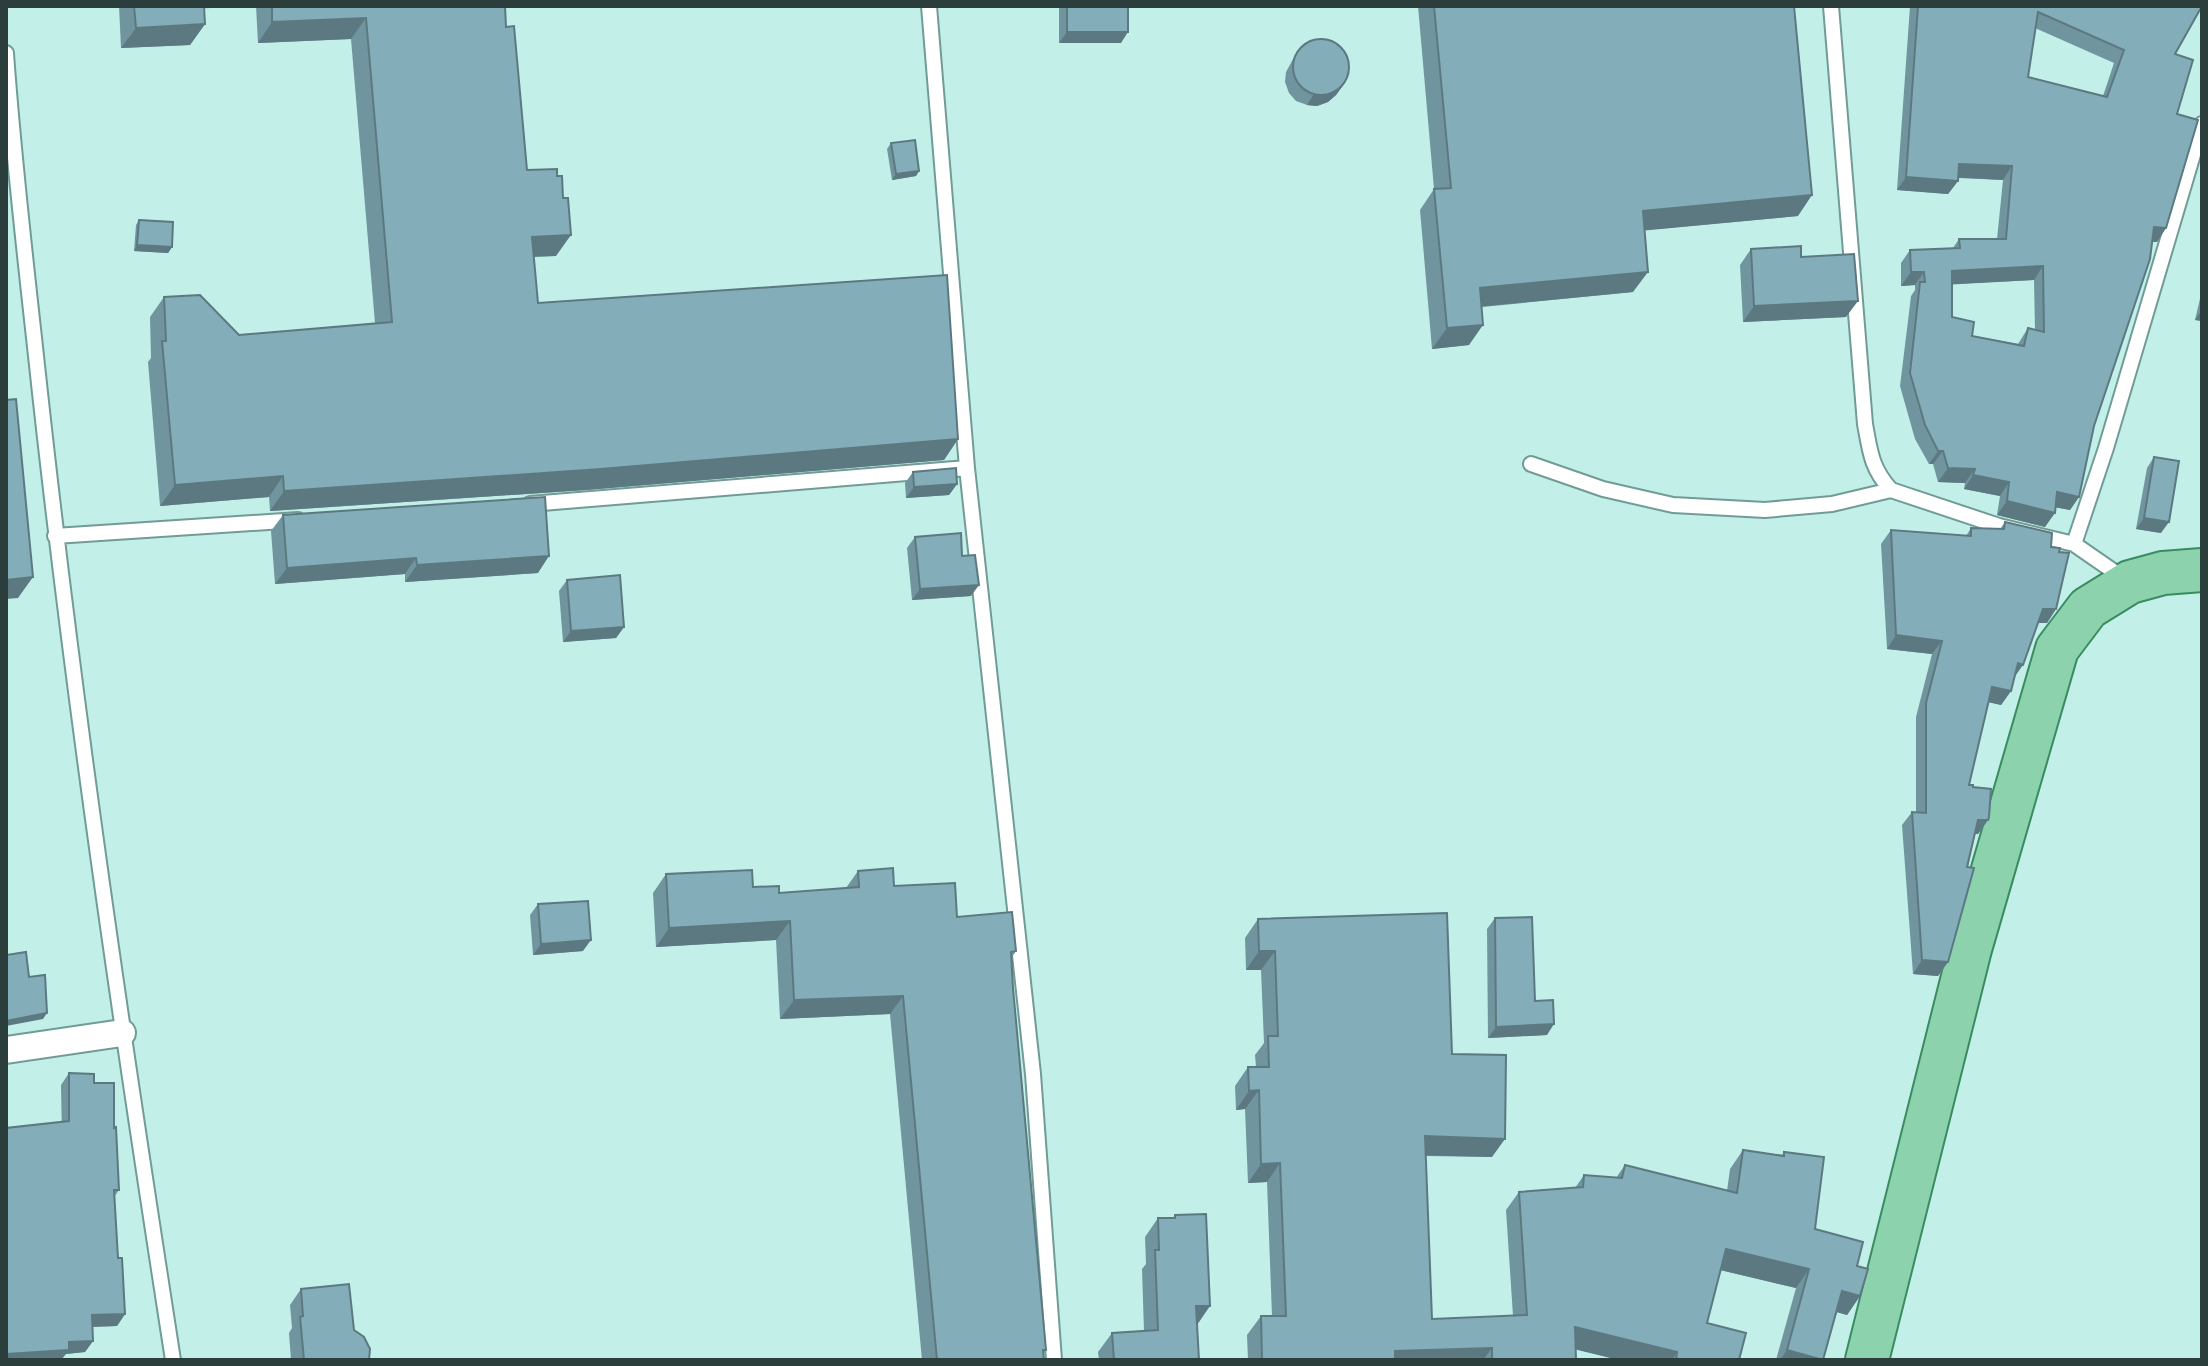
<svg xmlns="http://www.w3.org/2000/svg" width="2208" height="1366" viewBox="0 0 2208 1366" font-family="'Space Grotesk',sans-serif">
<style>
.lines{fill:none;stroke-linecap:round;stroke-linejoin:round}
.lane-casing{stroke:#719c96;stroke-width:18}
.street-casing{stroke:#719c96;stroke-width:30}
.primary-casing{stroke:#398b62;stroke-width:46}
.lane{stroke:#fff;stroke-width:14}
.street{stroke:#fff;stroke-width:26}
.primary{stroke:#8cd3ad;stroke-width:42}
.wall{fill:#71959e;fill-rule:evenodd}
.shaded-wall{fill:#5c7981}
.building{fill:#83adb8;stroke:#5c7981;stroke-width:2;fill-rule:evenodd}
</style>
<rect width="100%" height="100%" fill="#c2f0e9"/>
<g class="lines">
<defs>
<path id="lane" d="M929 6 967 468 1033 1074 1054 1360
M1831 6 1865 424C1870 451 1871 468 1891 490L1999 526 2074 544 2126 580
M6 53C13 154 25 255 36 356 72 692 121 1026 173 1360
M1531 464 1603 489 1673 505 1765 510 1832 504 1891 490
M530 504 967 468
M55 536 298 520
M2074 544 2106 448 2202 124"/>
<path id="street" d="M6 1050 122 1033"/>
<path id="primary" d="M1867 1360 1970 949 2057 649 2088 608 2130 582 2163 573 2202 570"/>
</defs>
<use href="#lane" class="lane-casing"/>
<use href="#street" class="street-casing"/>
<use href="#primary" class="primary-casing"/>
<use href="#lane" class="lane"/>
<use href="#street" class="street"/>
<use href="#primary" class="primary"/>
</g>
<path class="wall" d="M119 6H505L506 27 527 170 556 256 534 257 538 303 958 439 944 460 586 490 270 511 269 497 160 506 148 362 151 358 150 317 164 297 239 335 375 323 351 39 258 43 256 6 204 8 205 24 190 45 121 48Z
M1059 6H1128L1121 43H1059Z
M1418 6H1794L1798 216 1645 230 1633 292 1482 307 1469 345 1432 349 1420 210 1434 189Z
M1910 6H2202L2175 54 2177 114 2166 228 2157 242H2152L2094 426 2079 497 2070 510 2055 507 2045 527 1997 515 2000 496 1964 489 1965 483 1938 482 1933 464H1929L1915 439 1900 386 1911 296 1915 290V285L1901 286V263L1910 250 1953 248 1959 239H1997L2003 180 1958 178V181L1948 194 1897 190ZM2035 28 2114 63 2103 96 2028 77ZM2034 280 2035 330 2028 328 2018 344 1972 336 1952 317V284Z
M1298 50 1344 84 1336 95 1328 102 1317 106 1307 105 1296 101 1289 93 1285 82 1286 72Z
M891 143 919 171 916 176 892 180 887 149Z
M139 220 172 247 168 253 134 251 136 225Z
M1751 249 1801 257 1846 317 1743 322 1740 265Z
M2202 290V321L2195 320Z
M2154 457 2161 533 2136 529 2147 468Z
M913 472 957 484 949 495 906 498 905 483Z
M283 515 538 573 405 582V574L275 584 271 531Z
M2005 522 2059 552 2056 609 2047 623H2038L2014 677 2011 691 2001 705 1989 702 1969 785 1973 787 1988 820 1978 834H1975L1948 962 1938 976 1913 974 1902 825 1912 812H1916V717L1932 654 1887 649 1881 544 1891 530 1966 536 1971 528 2000 529Z
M915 537 962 556 971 596 912 600 907 548Z
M567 580 624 627 616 638 563 642 559 591Z
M858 871 894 886 957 917 1016 951 1012 957 1013 988 1046 1350 1044 1353V1360H922L890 1014 780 1019 776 940 656 947 653 893 666 874 779 893 846 888Z
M538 904 583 951 533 955 530 915Z
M1495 918 1535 1001 1547 1035 1488 1038 1487 929Z
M1258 919 1452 1054 1492 1157 1426 1156 1432 1319 1513 1316 1506 1210 1519 1192 1575 1188 1584 1175 1616 1178 1625 1165 1727 1191 1730 1169 1743 1150 1782 1155 1784 1152 1815 1229 1857 1266 1860 1296 1847 1315 1837 1312 1823 1360H1776L1796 1288 1720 1270 1707 1323 1739 1360H1619L1576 1349V1360H1248L1247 1335 1261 1316H1272L1267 1182 1248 1183 1245 1109 1236 1110 1235 1086 1248 1067H1256L1255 1055 1264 1043 1261 970H1246L1245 938Z
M69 1073 94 1083 114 1128 119 1190 114 1197 118 1258 125 1314 117 1326 92 1327 93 1341 85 1352 66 1354 61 1085Z
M1175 1215 1197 1324 1199 1360H1099L1098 1352 1112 1333 1144 1331 1142 1269 1146 1264 1145 1237 1158 1218H1173Z
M301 1289 354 1330 369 1360H291L289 1333 292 1328 290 1305Z"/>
<path class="shaded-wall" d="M190 6H256L188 9Z
M366 18 351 39 258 43 272 22Z
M205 24 190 45 121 48 136 28Z
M1067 32H1128L1121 43H1059Z
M1344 84 1336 95 1328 102 1317 106 1307 105 1314 94Z
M1959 164 2012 166 2003 180 1950 177Z
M919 171 916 176 892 180 896 174Z
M1906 177 1958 181 1948 194 1897 190Z
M1812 195 1798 216 1629 232 1643 211Z
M2154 227 2166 228 2157 242 2145 241Z
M571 235 556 256 518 257 532 237Z
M137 245 172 247 168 253 134 251Z
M2043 266 2034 280 1942 285 1952 271Z
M1648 272 1633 292 1466 308 1480 288Z
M1911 272H1924L1915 285 1901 286Z
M1858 301 1846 317 1743 322 1754 306Z
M2202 310V321L2195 320Z
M1483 325 1469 345 1432 349 1447 328Z
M958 439 944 460 586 490 270 511 284 491Z
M1938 451H1943L1933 464H1929Z
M1948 468 1975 469 1965 483 1938 482Z
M1973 475 2009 482 2000 496 1964 489Z
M283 476 269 497 160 506 175 485Z
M957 484 949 495 906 498 914 487Z
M2057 492 2079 497 2070 510 2048 506Z
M2007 501 2055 513 2045 527 1997 515Z
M2144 518 2169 522 2161 533 2136 529Z
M549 556 538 573 405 582 417 565Z
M416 558 405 574 275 584 287 568Z
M33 577 18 598 6 599V580Z
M979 585 971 596 912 600 920 589Z
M2043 609H2056L2047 623H2033Z
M624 627 616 638 563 642 571 631Z
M1896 635 1942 641 1932 654 1887 649Z
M2018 663 2023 665 2013 679Z
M1992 687 2011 691 2001 705 1983 701Z
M1978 820H1988L1978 834 1969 833Z
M790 921 776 940 656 947 669 928Z
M591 940 583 951 533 955 541 944Z
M1259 951H1275L1261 970H1246Z
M1922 960 1948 962 1938 976 1913 974Z
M903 996 890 1014 780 1019 794 1000Z
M47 1013 43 1019 6 1026V1021Z
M1554 1024 1547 1035 1488 1038 1496 1027Z
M1259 1090 1245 1109 1236 1110 1249 1091Z
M1425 1136 1505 1139 1492 1157 1412 1155Z
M1280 1163 1267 1182 1248 1183 1261 1164Z
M1726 1249 1809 1269 1796 1288 1712 1268Z
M1842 1291 1860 1296 1847 1315 1829 1310Z
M1196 1306H1210L1197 1325Z
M125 1314 117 1326 84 1327 92 1315Z
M1575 1327 1677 1352 1672 1360H1619L1561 1346Z
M93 1341 85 1352 66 1354 61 1360H6V1354L69 1342Z
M1492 1348 1483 1360H1389L1395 1351Z
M1787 1350 1823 1360H1780Z"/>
<path class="building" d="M134 6H204L205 24 136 28Z
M272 6H505L506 27 514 26 527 170 557 169V176H562L563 198H568L571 235 532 237 538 303 947 275 958 439 601 469 284 491 283 476 175 485 162 341H166L164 297 200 295 239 335 392 322 366 18 272 22Z
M1067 6H1128V32H1067Z
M1434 6H1794L1812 195 1643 211 1648 272 1480 288 1483 325 1447 328 1434 189 1451 188Z
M1918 6H2202L2175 54 2193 60 2177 114 2198 120 2166 228 2154 227 2150 259 2094 426 2079 497 2057 492 2055 513 2007 501 2009 482 1973 475 1975 469 1948 468 1943 451H1938L1925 425 1910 373 1920 282H1925L1924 272H1911L1910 250 1960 248 1959 239H2006L2012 166 1959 164 1958 181 1906 177ZM2038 12 2124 50 2107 97 2028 77ZM2043 266 2044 332 2028 328 2024 346 1972 336 1974 322 1952 317V271Z
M1293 67a28 28 0 1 1 56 0a28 28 0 1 1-56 0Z
M915 140 919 171 896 174 891 143Z
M139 220 173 222 172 247 137 245Z
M1801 246V257L1854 254 1858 301 1754 306 1751 249Z
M16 399 33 577 6 580V400Z
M2154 457 2179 461 2169 522 2144 518Z
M956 468 957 484 914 487 913 472Z
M545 497 549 556 417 565 416 558 287 568 283 515Z
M2005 522 2052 533 2051 547 2060 548 2059 552 2069 553 2056 609H2043L2023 665 2018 663 2011 691 1992 687 1969 785H1973V787L1991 789 1989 817 1988 820H1978L1967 867 1974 868 1948 962 1922 960 1912 812 1926 813V703L1942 641 1896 635 1891 530 1971 536V528L2004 529Z
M961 533 962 556 975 555 979 585 920 589 915 537Z
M620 575 624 627 571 631 567 580Z
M893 868 894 886 955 883 957 917 1012 912 1016 951 1011 952 1013 988 1046 1350H1043L1044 1360H937L903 996 794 1000 790 921 669 928 666 874 752 870 753 887 779 886V893L859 887 858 871Z
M588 901 591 940 541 944 538 904Z
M1447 913 1452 1054 1506 1055 1505 1139 1425 1136 1432 1319 1527 1315 1519 1192 1583 1187 1584 1175 1622 1178 1625 1165 1737 1193 1743 1150 1784 1156V1152L1824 1157 1815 1229 1863 1242 1857 1266 1868 1269 1860 1296 1842 1291 1823 1360 1787 1350 1809 1269 1726 1249 1707 1323 1746 1333 1739 1360H1676L1677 1352 1575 1327 1576 1360H1492V1348L1395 1351V1360H1262L1261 1316H1286L1280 1163 1261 1164 1259 1090 1249 1091 1248 1067H1269L1268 1036H1278L1275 951H1259L1258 919Z
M1532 917 1535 1001 1553 1000 1554 1024 1496 1027 1495 918Z
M26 952 29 977 45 975 47 1013 6 1021V955Z
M69 1073 94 1074V1083H114V1128L116 1127 119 1190H114L118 1258H122L125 1314 92 1315 93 1341 69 1342V1350L6 1354V1128L69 1121Z
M1206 1214 1210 1306H1196L1199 1360H1114L1112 1333 1158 1330 1155 1250H1159L1158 1218H1175V1215Z
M349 1284 354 1330 364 1337 370 1349 369 1360H304L300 1317 303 1316 301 1289Z"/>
<rect width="2208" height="1366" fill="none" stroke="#2c3e3c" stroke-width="16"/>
</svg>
